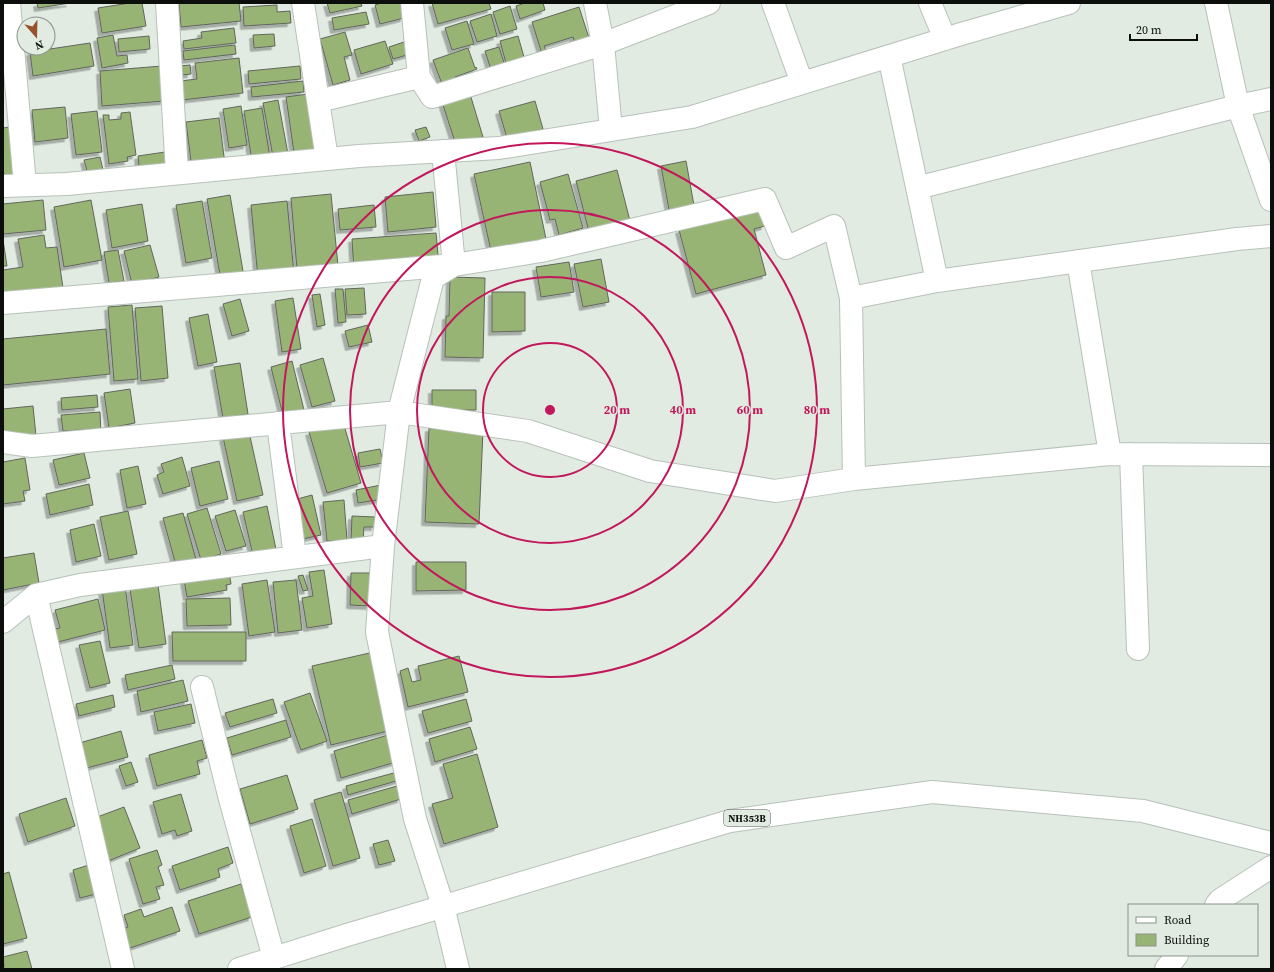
<svg xmlns="http://www.w3.org/2000/svg" width="1274" height="972" viewBox="0 0 1274 972" font-family="'Source Serif 4',serif">
<style>
.building{fill:#98b474;stroke:#61665c;filter:url(#shadow)}
.lines{fill:none;stroke-linecap:round;stroke-linejoin:round}
.minor-casing{stroke:#b8c1b9;stroke-width:24}
.highway-casing{stroke:#b8c1b9;stroke-width:24}
.minor{stroke:#fff;stroke-width:22}
.highway{stroke:#fff;stroke-width:22}
.ring{fill:none;stroke:#c2185b;stroke-width:2}
.labels{text-anchor:middle;dominant-baseline:central;stroke-width:3;stroke-linejoin:round;paint-order:stroke}
.shield{fill:#e1ebe2;stroke:#4b504c;stroke-width:1}
.shield-label{font-size:10px;font-weight:bold;fill:#0b0e0b}
.centre{fill:#c2185b;stroke:#e1ebe2;stroke-width:2}
.ring-label{font-size:12px;text-anchor:middle;font-weight:bold;fill:#c2185b;stroke:#e1ebe2;stroke-width:3;stroke-linejoin:round;paint-order:stroke}
</style>
<defs>
<filter id="shadow"><feDropShadow dx="-3.5" dy="3.5" stdDeviation="0" flood-color="#0004"/></filter>
</defs>
<rect width="100%" height="100%" fill="#e1ebe2"/>
<path class="building" d="M37 3H70L38 8Z
M130 3H142L146 26 102 33 98 8Z
M179 3H239L241 21 181 27Z
M327 3H361L362 6 330 13Z
M381 3H400L404 18 380 24 375 5Z
M432 3H489L491 9 438 24Z
M525 3H543L545 10 520 19 516 6Z
M277 5V12L290 11 291 23 244 26 243 7Z
M510 6 517 29 500 34 493 12Z
M579 7 589 38 575 43 573 37 544 46 547 53 542 54 532 22Z
M366 12 369 24 334 30 332 18Z
M491 14 497 36 477 42 470 21Z
M467 21 474 44 452 50 445 28Z
M234 28 236 43 184 49 183 41 202 38 201 32Z
M345 32 352 55 344 57 350 80 333 85 320 39Z
M274 34 275 46 254 48 253 35Z
M113 35 117 56 127 55 128 63 102 68 97 38Z
M149 36 150 49 119 52 118 39Z
M518 36 524 57 506 63 500 41Z
M410 40 414 53 393 59 389 47Z
M385 41 393 64 361 74 354 50Z
M90 43 94 66 33 76 30 52Z
M235 45 236 54 184 60 183 51Z
M499 47 506 69 492 73 485 51Z
M468 48 475 68 476 67 477 69 455 77 459 88 445 92 433 60Z
M239 58 243 93 182 100 180 81 197 79 195 63Z
M190 65 191 74 181 75 179 66Z
M162 66 164 101 102 106 100 71Z
M300 66 301 79 249 84 248 71Z
M303 81 304 92 252 97 251 87Z
M308 94 317 157 295 160 286 97Z
M470 94 483 137 456 145 442 102Z
M278 100 288 154 273 157 263 103Z
M535 101 543 129 507 138 499 111Z
M241 106 247 145 229 148 223 109Z
M65 107 68 138 35 142 32 110Z
M262 108 270 158 252 161 244 111Z
M97 111 102 152 76 155 71 114Z
M130 112 136 155 127 157 128 161 109 164 103 115H109V120L121 119V113Z
M219 118 225 164 192 169 186 122Z
M15 126 24 179 6 182 4 173H3V128Z
M426 127 430 137 419 141 415 130Z
M172 151 174 170 140 175 138 156Z
M100 157 103 170 88 174 84 160Z
M686 161 695 211 670 215 661 166Z
M530 162 546 239 491 251 474 174Z
M617 170 630 221 590 236 576 181Z
M568 174 583 228 559 235 555 219 550 220 540 182Z
M433 192 436 227 388 232 385 197Z
M331 194 338 266 297 269 291 198Z
M230 195 244 277 221 281 207 199Z
M43 200 46 230 3 234V204Z
M91 200 102 260 64 267 54 207Z
M202 201 212 258 186 263 176 205Z
M287 201 294 274 258 278 251 205Z
M142 204 148 241 112 248 106 210Z
M374 205 376 227 340 230 338 209Z
M760 208 765 226 754 229 766 275 696 294 679 230Z
M436 233 439 265 354 272 352 239Z
M44 235 46 248 57 247 63 288 3 297V270L23 267 18 239Z
M3 240 7 266H3Z
M150 245 159 277 132 284 124 251Z
M118 250 124 281 109 283 104 252Z
M601 259 609 302 583 307 574 264Z
M569 262 574 292 541 297 536 267Z
M450 277 485 278 483 358 445 357 446 316H449Z
M364 288 366 314 347 315 345 289Z
M335 289H343L346 322 338 323Z
M492 292H525V331L492 332Z
M320 294 325 325 317 327 312 295Z
M293 298 301 349 282 352 275 301Z
M240 299 249 331 232 336 223 304Z
M132 305 138 379 114 381 108 307Z
M162 306 168 378 141 381 135 308Z
M208 314 217 362 198 366 189 318Z
M368 325 372 342 349 347 345 331Z
M106 329 110 374 3 385V339Z
M323 358 335 401 312 407 300 365Z
M292 361 304 410 283 415 271 367Z
M240 363 248 414 223 418 214 367Z
M130 389 135 423 109 428 104 393Z
M432 390H476V410H432Z
M97 395 98 407 62 410 61 398Z
M33 406 36 436 4 439 3 409Z
M100 412 101 434H95V429L63 431 61 415Z
M343 422 361 483 327 493 309 432Z
M429 428 483 430 479 524 425 522Z
M249 432 263 495 237 501 223 437Z
M380 449 383 463 360 467 358 453Z
M84 453 90 478 59 485 53 460Z
M182 457 190 486 163 494 157 475 164 472 161 464Z
M25 458 30 490 23 491 25 501 3 504V462Z
M219 461 228 499 200 506 191 468Z
M138 466 146 504 127 508 120 470Z
M89 484 93 505 50 515 46 494Z
M381 485 383 499 358 503 356 490Z
M312 495 321 535 298 540 290 501Z
M344 500 347 540 327 541 323 502Z
M267 506 277 554 254 560 243 512Z
M207 508 221 554 201 560 187 514Z
M235 510 246 546 226 551 215 516Z
M128 511 137 554 109 560 100 517Z
M183 513 197 563 177 569 163 518Z
M352 516 375 517V527H364L363 542H351Z
M94 524 101 556 76 562 70 530Z
M34 553 39 583 3 590V558Z
M416 562H466V590L416 591Z
M324 570 332 624 307 628 302 598 313 596 309 572Z
M229 572 231 584 226 585 227 590 187 597 184 580Z
M351 573H371L370 606 350 605Z
M303 575 308 590 303 591 298 576Z
M267 580 275 632 249 636 242 584Z
M296 580 302 630 278 633 273 582Z
M158 585 166 644 139 648 130 589Z
M125 586 133 645 110 648 102 589Z
M230 598 231 625 187 626 186 599Z
M98 599 105 630 58 642 55 629 60 628 55 610Z
M172 632H246V661H173Z
M100 641 110 683 90 688 79 645Z
M374 652 392 730 331 745 312 666Z
M459 656 468 692 408 707 400 671 408 668 412 682 421 680 418 666Z
M172 665 175 679 128 690 125 675Z
M183 680 188 701 141 712 137 691Z
M310 693 327 741 301 750 284 702Z
M113 695 115 707 79 716 76 704Z
M273 699 277 713 230 727 225 713Z
M466 699 472 721 428 733 422 711Z
M191 704 195 723 158 731 154 712Z
M286 720 291 737 232 755 227 738Z
M470 727 477 749 435 762 429 739Z
M121 731 128 757 83 769 76 744Z
M388 735 396 762 341 778 334 751Z
M202 740 207 758 197 761 200 774 157 786 149 755Z
M477 754 498 827 444 844 432 804 453 798 443 764Z
M131 762 138 782 126 786 119 766Z
M401 771 403 779 348 795 346 786Z
M287 775 298 809 250 824 240 789Z
M397 786 401 799 352 814 348 800Z
M341 792 360 858 333 866 314 800Z
M181 794 192 831 177 836 175 830 162 834 153 802Z
M66 798 75 826 28 842 19 814Z
M124 807 140 848 108 861 92 819Z
M312 819 326 866 304 873 290 826Z
M388 840 395 861 379 865 373 844Z
M228 847 233 863 218 869 220 877 180 890 172 866Z
M157 850 162 865 158 867 164 885 156 887 160 899 143 904 129 859Z
M92 864 100 893 80 898 73 870Z
M9 872 27 938 3 944V874Z
M241 884 252 917 199 934 188 901Z
M172 907 180 931 127 949 120 930 128 927 124 915 141 909 144 917Z
M27 951 32 969H3V967H4L3 957Z"/>
<g class="lines">
<defs>
<path id="minor" d="M9 3 25 185
M167 3 177 173
M303 3 327 159
M412 3 419 77 432 97 603 44 595 3
M773 3 802 83
M930 3 945 39
M1216 3 1238 106 1271 200
M889 56 937 281 1237 239 1271 236
M318 101 419 77
M611 130 603 44 709 3
M3 186 67 184 359 156 499 148 692 117 961 34 1069 3
M917 188 1238 106 1271 99
M1078 261 1110 454
M937 281 851 298 854 479 1110 454 1271 455
M3 303 454 265 541 251 765 199 786 248 834 226 851 298
M278 423 295 557
M3 442 32 446 399 412 528 431 650 471 775 491 854 479
M1131 454 1138 649
M383 546 399 412 433 278 454 265 443 151
M36 595 123 969
M3 622 36 595 80 585 383 546 377 632 415 819 443 906 458 969
M202 687 230 799 274 958
M1216 905 1220 900 1271 867
M1166 969 1177 955"/>
<path id="highway" d="M239 969 347 935 730 821 932 792 1143 811 1271 843"/>
</defs>
<use href="#minor" class="minor-casing"/>
<use href="#highway" class="highway-casing"/>
<use href="#minor" class="minor"/>
<use href="#highway" class="highway"/>
</g>
<g class="ring">
<circle cx="550" cy="410" r="67"/>
<circle cx="550" cy="410" r="133"/>
<circle cx="550" cy="410" r="200"/>
<circle cx="550" cy="410" r="267"/>
</g>
<g class="labels">
<rect class="shield" x="724" y="810" width="46" height="16" rx="3"/>
<g class="shield-label">
<text x="747" y="818">NH353B</text>
</g>
</g>
<circle cx="550" cy="410" r="6" class="centre"/>
<g class="ring-label">
<text x="617" y="414">20 m</text>
<text x="683" y="414">40 m</text>
<text x="750" y="414">60 m</text>
<text x="817" y="414">80 m</text>
</g>
<rect width="1274" height="972" fill="none" stroke="#0b0e0b" stroke-width="8"/>
<rect x="1128" y="904" width="130" height="52" fill="#e1ebe2" stroke="#8b938c"/>
<rect x="1136" y="917" width="20" height="6" fill="#ffffff" stroke="#8b938c"/>
<text x="1164" y="924" font-size="12" fill="#0b0e0b">Road</text>
<rect x="1136" y="934" width="20" height="12" fill="#98b474" stroke="#8b938c"/>
<text x="1164" y="944" font-size="12" fill="#0b0e0b">Building</text>
<g transform="translate(36 36) rotate(160)"><circle r="19" fill="#e1ebe2" stroke="#8b938c"/>
<path d="M0-3L7 15L0 10L-7 15Z" fill="#98522b"/>
<text y="-6" font-size="11" font-weight="bold" text-anchor="middle" fill="#0b0e0b">N</text>
</g>
<path d="M1130 34v6h67v-6" fill="none" stroke="#0b0e0b" stroke-width="2"/>
<text x="1136" y="34" font-size="12" fill="#0b0e0b" stroke="#e1ebe2" stroke-width="3" paint-order="stroke">20 m</text>
</svg>
